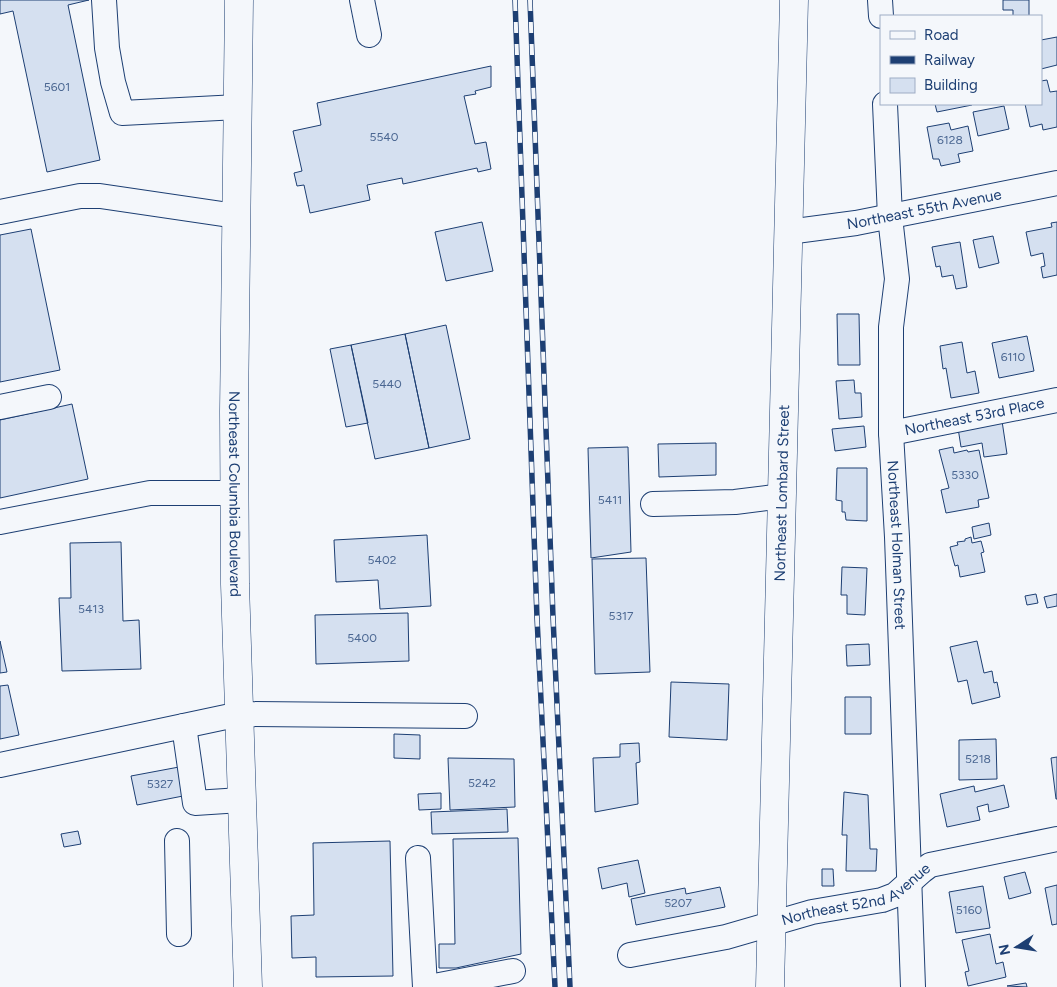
<svg xmlns="http://www.w3.org/2000/svg" width="1057" height="987" viewBox="0 0 1057 987" font-family="Figtree,sans-serif">
<style>
.building{fill:#d5e0f0;stroke:#1d3f73}
.lines{fill:none;stroke-linecap:round;stroke-linejoin:round}
.minor-casing{stroke:#1d3f73;stroke-width:26}
.major-casing{stroke:#1d3f73;stroke-width:29}
.minor{stroke:#f4f7fb;stroke-width:24}
.major{stroke:#f4f7fb;stroke-width:28}
.rail-casing{stroke:#1d3f73;stroke-width:5.5}
.rail{stroke:#f4f7fb;stroke-width:4;stroke-dasharray:11;stroke-linecap:butt}
.labels{text-anchor:middle;dominant-baseline:central;stroke-width:4;stroke-linejoin:round;paint-order:stroke}
.number-label{font-size:12px;fill:#4b6792}
.street-label{font-size:15px;fill:#1d3f73;stroke:#f4f7fb}
</style>
<rect width="100%" height="100%" fill="#f4f7fb"/>
<path class="building" d="M0 0H89L68 5 100 160 47 172 13 11 0 14Z
M1003 0H1029V16H1013V10H1003Z
M1057 37V65L1041 69V40Z
M491 66V87L475 91 476 94 464 96 475 144 486 142 491 169 478 172 477 168 403 184 402 178 367 185 370 200 310 213 304 185 297 186 294 173 302 171 293 131 321 125 317 103Z
M1047 80 1050 92 1057 91V127L1043 130 1042 124 1030 127 1025 104H1041V81Z
M935 104H972V105L937 112Z
M1004 106 1009 129 978 136 973 112Z
M949 123 951 130 968 126 973 151 958 154 960 162 941 166 939 159H933L927 127Z
M482 222 493 271 446 281 435 232Z
M1057 222V275L1043 278 1041 267 1045 266 1043 253 1031 256 1026 232 1052 227 1051 223Z
M31 229 60 370 0 382V235Z
M993 236 999 263 979 268 973 240Z
M960 242 967 287 956 289 953 275 942 277 940 266 936 267 932 247Z
M837 314H859L860 365H838Z
M446 325 470 439 429 448 405 334Z
M405 334 429 448 375 459 351 345Z
M1027 336 1034 371 999 378 992 343Z
M962 342 967 373 975 371 979 393 951 398 946 368 943 369 940 346Z
M351 345 368 423 346 427 330 349Z
M854 380 855 393H861L862 417 839 419 836 381Z
M72 404 88 479 0 498V420Z
M1002 421 1007 454 984 457 982 443 961 447 958 428Z
M864 426 866 447 835 451 832 429Z
M716 443V475L659 477 658 444Z
M628 447 631 552 591 558 588 448Z
M953 447 954 453 967 450 968 452 979 450 989 498 978 500 979 507 946 513 941 490 949 488 939 450Z
M837 468H867V521L846 520 845 512H842V501L836 500Z
M989 523 991 535 974 539 972 527Z
M427 535 431 606 380 609 378 580 336 582 334 540Z
M971 537 972 543 981 541 984 552 981 553 985 572 960 577 958 565 955 566 953 559 950 547 958 545 957 542 965 541V539Z
M121 542 123 621 139 620 141 669 62 671 59 598H71L70 543Z
M646 558 650 672 595 674 592 559Z
M842 567 867 568 865 615 847 614V595H841Z
M1036 594 1038 603 1027 605 1025 596Z
M1057 594V606L1047 608 1044 597Z
M408 613 409 661 316 664 315 615Z
M0 641 7 672 0 673Z
M977 641 984 673 992 671 994 683 997 682 1000 697 972 704 967 680 958 682 950 647Z
M869 644 870 665 847 666 846 645Z
M671 682 729 684 727 740 669 737Z
M8 685 19 735 0 739V686Z
M845 697H871V734H845Z
M394 734 420 735V759L394 758Z
M996 739 997 779 959 780V740Z
M639 743 640 762 636 763 638 804 595 812 593 758 620 757V744Z
M1057 757V799H1056L1051 758Z
M448 758 514 759 515 807 450 810Z
M179 767 183 796 137 805 131 776Z
M1004 785 1009 807 989 812 988 804 977 807 980 820 947 827 940 794 974 786 975 792Z
M844 792 868 795 870 849H877L876 871H846L847 835H842Z
M441 793V809L419 810 418 794Z
M507 809 508 832 432 834 431 812Z
M78 831 81 844 64 847 61 834Z
M518 838 521 954 456 968H439V944H455L453 839Z
M390 841 393 976 316 977V957L292 958 291 916 314 915 313 843Z
M638 860 645 893 629 897 627 883 602 889 598 868Z
M822 869H833L834 886H822Z
M1025 872 1031 893 1009 899 1004 877Z
M1057 885V924L1052 925 1045 888Z
M983 886 990 928 956 933 949 892Z
M720 887 725 907 636 925 631 899 685 888 686 894Z
M990 934 996 964 1003 962 1006 977 968 986 965 972 969 971 962 940Z
M1026 983 1027 987 1007 986Z"/>
<g class="lines">
<defs>
<g id="minor">
<path d="M104 0 107 48 113 82 122 113 238 107"/>
<path d="M362 0 369 35"/>
<path d="M880 0 881 16"/>
<path id="s1" d="M885 104 890 217 897 279 891 327V433L897 537 913 987"/>
<path d="M0 212 80 196H100L236 216"/>
<path id="s2" d="M788 232 856 223 1057 183"/>
<path d="M0 407 49 397"/>
<path id="s3" d="M891 433 1057 400"/>
<path d="M653 504 735 502 782 496"/>
<path d="M0 522 150 493H235"/>
<path d="M184 726 195 803 241 800"/>
<path d="M0 765 240 714 465 716"/>
<path d="M177 841 179 934"/>
<path d="M418 858 425 987"/>
<path id="s4" d="M630 955 726 937 812 912 882 900 895 895 922 871 930 865 1057 839"/>
<path d="M429 987 513 971"/>
</g>
<g id="major">
<path id="s5" d="M239 0 234 412 235 584 248 987"/>
<path id="s6" d="M770 987 794 0"/>
</g>
</defs>
<use href="#minor" class="minor-casing"/>
<use href="#major" class="major-casing"/>
<use href="#minor" class="minor"/>
<use href="#major" class="major"/>
<defs>
<path id="rail" d="M515 0 537 618 555 987
M530 0 553 617 570 987"/>
</defs>
<use href="#rail" class="rail-casing"/>
<use href="#rail" class="rail"/>
</g>
<g class="labels">
<g class="number-label">
<text x="57" y="87">5601</text>
<text x="384" y="137">5540</text>
<text x="950" y="140">6128</text>
<text x="1013" y="357">6110</text>
<text x="387" y="384">5440</text>
<text x="965" y="475">5330</text>
<text x="610" y="500">5411</text>
<text x="382" y="560">5402</text>
<text x="91" y="609">5413</text>
<text x="621" y="616">5317</text>
<text x="362" y="638">5400</text>
<text x="978" y="759">5218</text>
<text x="482" y="783">5242</text>
<text x="160" y="784">5327</text>
<text x="678" y="903">5207</text>
<text x="969" y="910">5160</text>
</g>
<g class="street-label">
<text stroke="none"><textPath href="#s2" startOffset="138">Northeast 55th Avenue</textPath></text>
<text stroke="none"><textPath href="#s3" startOffset="85">Northeast 53rd Place</textPath></text>
<text stroke="none"><textPath href="#s5" startOffset="494">Northeast Columbia Boulevard</textPath></text>
<text stroke="none"><textPath href="#s6" startOffset="494">Northeast Lombard Street</textPath></text>
<text stroke="none"><textPath href="#s1" startOffset="442">Northeast Holman Street</textPath></text>
<text stroke="none"><textPath href="#s4" startOffset="236">Northeast 52nd Avenue</textPath></text>
</g>
</g>
<rect x="880" y="15" width="162" height="90" fill="#f4f7fb" stroke="#9eadc5"/>
<rect x="890" y="31" width="25" height="8" fill="#f4f7fb" stroke="#9eadc5"/>
<text x="924" y="40" font-size="15" fill="#1d3f73">Road</text>
<rect x="890" y="56" width="25" height="8" fill="#1d3f73" stroke="#9eadc5"/>
<text x="924" y="65" font-size="15" fill="#1d3f73">Railway</text>
<rect x="890" y="78" width="25" height="15" fill="#d5e0f0" stroke="#9eadc5"/>
<text x="924" y="90" font-size="15" fill="#1d3f73">Building</text>
<g transform="translate(1017 947) rotate(258)" stroke="#f4f7fb" stroke-width="4" paint-order="stroke">
<path d="M0-4L9 19L0 12L-9 19Z" fill="#1d3f73"/>
<text y="-8" font-size="14" font-weight="bold" text-anchor="middle" fill="#1d3f73">N</text>
</g>
</svg>
